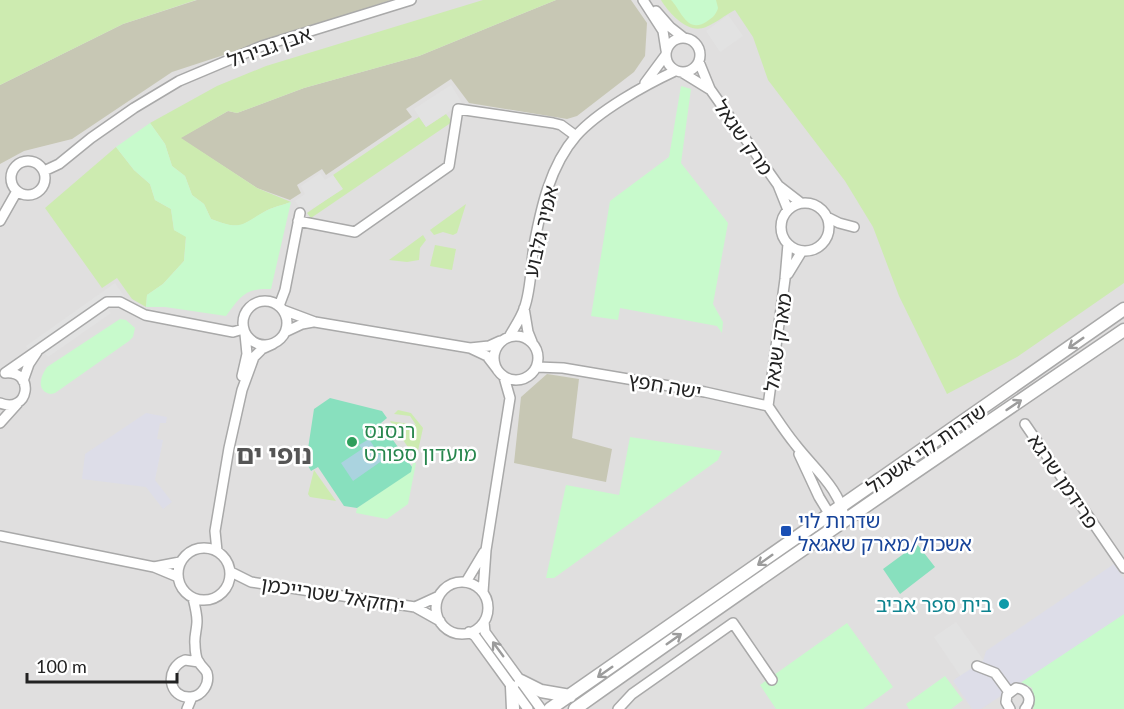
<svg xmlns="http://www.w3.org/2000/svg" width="1124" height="709" viewBox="0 0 1124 709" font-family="Lato,'Noto Sans Hebrew',sans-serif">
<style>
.residential{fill:#e0dfdf}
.construction{fill:#c7c7b4}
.grass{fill:#cdebb0}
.park{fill:#c8facc}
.pitch{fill:#88e0be}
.parking{fill:#e2e2e2}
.plaza{fill:#dddde8}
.water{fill:#aad3df}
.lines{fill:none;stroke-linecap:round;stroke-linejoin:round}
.minor-casing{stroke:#a9a9a9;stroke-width:12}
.tertiary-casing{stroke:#a9a9a9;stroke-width:15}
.minor{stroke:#fff;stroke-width:9}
.tertiary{stroke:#fff;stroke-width:12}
.oneway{stroke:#9c9c9c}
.leisure-dot{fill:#2e9e5b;stroke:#fff;stroke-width:2}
.transit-dot{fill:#1a4fb4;stroke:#fff;stroke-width:2}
.culture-dot{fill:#0f9aa8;stroke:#fff;stroke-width:2}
.labels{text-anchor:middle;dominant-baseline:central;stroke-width:5;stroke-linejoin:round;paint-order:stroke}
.street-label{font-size:20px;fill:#222;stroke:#fff}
.leisure-label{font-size:20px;fill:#27864d;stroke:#fff;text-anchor:start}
.transit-label{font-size:20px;fill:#164399;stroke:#fff;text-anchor:start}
.culture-label{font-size:20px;fill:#0d838f;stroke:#fff;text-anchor:end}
.district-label{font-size:26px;font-weight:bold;fill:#555;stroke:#fff}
</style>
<rect width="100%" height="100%" fill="#f2efe9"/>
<path class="residential" d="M0 0H1124V709H0Z"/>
<path class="construction" d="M197 0H391L172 72 72 139 24 151 0 164V85L123 24Z
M556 0H631L647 23 645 56 634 72 577 116 567 119 469 103 451 79 406 109 412 117 326 175 322 169 297 185 301 193 290 200 257 188 180 138 228 111 237 113 304 88 419 56Z
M547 374 579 379 572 438 612 449 606 482 514 463 521 397Z"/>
<path class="grass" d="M0 0H196L123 24 0 85Z
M483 0H556L419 56 304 88 237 113 228 111 181 138 257 188 291 202C283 205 272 207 264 212 239 227 240 230 211 219L204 204 192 195 185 176 172 166 165 144 150 123 217 86 266 66Z
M661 0H1124V283L1017 357 947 394 899 296 873 227 845 181 768 80 753 37 735 10C725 15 716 23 706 27 688 35 669 13 661 0Z
M446 114 452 122 311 218 307 213 342 189 333 175 419 117 426 127Z
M116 147 134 170 150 184 155 200 171 209 174 230 186 236 184 261 163 284 147 295 146 307 132 299 117 278 102 288 45 208Z
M466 204 457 233 453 235 443 232 434 235 430 230Z
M423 235 426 240 420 248 419 260 407 262 389 260Z
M435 245 456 249 452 270 430 266Z
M398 410 411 413 423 428 418 451 416 454 412 453 390 421 416 425 410 416 394 414Z
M314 470 336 501 310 497 308 494Z"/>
<path class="park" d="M671 0H716L718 8C716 15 712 18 706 22 687 34 681 10 671 0Z
M681 86 691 89 681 163 728 223 713 304 723 322 722 333 717 326 620 308 618 320 591 316 610 201 669 157Z
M150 123 165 144 172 166 185 176 192 195 204 204 211 219C241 230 239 226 264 212 272 207 283 205 291 202L271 289C245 288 241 296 226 316L165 307H146L147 295 163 284 184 261 186 237 174 230 171 209 155 200 150 184 134 170 116 147Z
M120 319 126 320 135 328 133 337 129 341 55 393 51 394C36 391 40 377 47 367Z
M630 437 722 451 718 460 554 578H546L566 485 619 495Z
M413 463H416L408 504 387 519 356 513 357 508 410 472Z
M1124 614V709H1033L1034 704 1032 688 1021 682Z
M847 623 893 687 863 709H776L760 685Z
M945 676 963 700 951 709H909L906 704Z"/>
<path class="pitch" d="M330 398 382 411 387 418 381 423 412 467 411 472 357 508 344 506 318 467 311 471 306 462 314 409Z
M917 544 935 567 900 594 883 569Z"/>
<path class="parking" d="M728 15 743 36 720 52 706 31Z
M451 85 462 103 426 127 414 109Z
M320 173 325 180 333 175 343 189 304 214 295 201 305 194 301 186Z
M115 283 124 296 107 308 111 313 48 357 44 352 35 358 26 346Z
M956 622 984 661 961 677 934 637Z"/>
<path class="plaza" d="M146 413 167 417 166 423H160L157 439 163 440 155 480 172 502 163 509 146 487 82 479 85 454Z
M1114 564 1124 579V614L981 709H972L953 681 955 679 983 661 986 651Z"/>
<path class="water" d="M369 439 383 460 353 481 341 463 362 449 359 445Z"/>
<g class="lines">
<defs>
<path id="minor" d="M643 0 663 31 666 50
M656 11 670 27 684 38
M666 55a17 17 0 1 1 34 0a17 17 0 1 1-34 0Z
M699 62 710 89 778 185 788 210
M683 73 709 89
M645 83 665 56
M11 178a17 17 0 1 1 34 0a17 17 0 1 1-34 0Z
M44 171 59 164 91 138 134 108 179 81 262 46 411 0
M779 186 801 203
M781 227a24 24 0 1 1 48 0a24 24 0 1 1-48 0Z
M827 217 839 223 854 227
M0 221 17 191
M298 221 355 232 449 166 458 109 553 123 561 125 576 136
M788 274 802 251
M243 323a22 22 0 1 1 44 0a22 22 0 1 1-44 0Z
M279 306 285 290 300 213
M524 308 528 332 532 342
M283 310 315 322 470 348 487 356 497 369
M285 332 302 324 313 322
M494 358a22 22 0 1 1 44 0a22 22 0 1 1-44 0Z
M509 337C514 328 521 318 524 309 531 291 531 265 534 245 541 208 550 166 576 136 598 111 645 85 675 71
M470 348 489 346 500 341
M537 367 563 368 705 392 768 406
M5 373 107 302H120L145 315 233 332 243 329
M242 376 247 354 245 334
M23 381 29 364 37 352
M0 403C29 415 36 370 5 373
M768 406 785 279 788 244
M768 406C777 419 785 432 795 444 814 469 841 489 845 521
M0 423 18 403
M1025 424 1124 568
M799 454 819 497 830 515 845 521
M0 536 154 567 178 577
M178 574a26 26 0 1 1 52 0a26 26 0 1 1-52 0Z
M217 551 215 531 229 448 242 390 254 357 262 349 273 344
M154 567 180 562
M231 572 251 582 415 607 440 621
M466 582 484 552
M436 608a26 26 0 1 1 52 0a26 26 0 1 1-52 0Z
M483 592 486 550 510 398 504 377
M193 598C195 606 197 614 197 621 197 629 194 637 195 644 195 649 196 659 199 662 201 667 205 668 207 673 210 684 202 696 191 697 168 699 164 668 185 660L199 662
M415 607 439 596
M484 622 485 632 541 709
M469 632 475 636 528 709
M977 666 995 673 1009 692
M187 709 192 697
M618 709 632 694 733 623 772 680
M1010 709 1006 702 1007 695 1016 688C1028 689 1033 700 1025 709"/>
<path id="tertiary" d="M521 681 541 691 570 696
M512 687 513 709
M550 709 1124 309
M575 709C756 580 940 455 1124 330"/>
</defs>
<use href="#minor" class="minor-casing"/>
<use href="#tertiary" class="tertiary-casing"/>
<use href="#minor" class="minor"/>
<use href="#tertiary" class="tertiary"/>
</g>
<defs><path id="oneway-shaft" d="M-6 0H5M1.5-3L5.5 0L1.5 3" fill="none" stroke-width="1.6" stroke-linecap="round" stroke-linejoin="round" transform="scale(1.5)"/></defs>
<g class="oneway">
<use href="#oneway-shaft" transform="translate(1076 343) rotate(145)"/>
<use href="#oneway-shaft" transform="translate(1014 405) rotate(-34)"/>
<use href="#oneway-shaft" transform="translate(765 560) rotate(145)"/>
<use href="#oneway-shaft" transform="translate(674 639) rotate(-35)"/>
<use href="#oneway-shaft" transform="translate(498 649) rotate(-126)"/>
<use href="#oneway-shaft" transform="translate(605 672) rotate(145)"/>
</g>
<circle class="leisure-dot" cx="352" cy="442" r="6"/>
<rect class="transit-dot" x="780" y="525" width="12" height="12" rx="3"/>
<circle class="culture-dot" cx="1004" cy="604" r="6"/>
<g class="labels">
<g class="street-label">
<text transform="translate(269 46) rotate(-19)">אבן גבירול</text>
<text transform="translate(744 137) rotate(55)">מרק שגאל</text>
<text transform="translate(540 231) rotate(-77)">אמיר גלבוע</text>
<text transform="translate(777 342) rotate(-82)">מארק שגאל</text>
<text transform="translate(665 385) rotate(10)">ישה חפץ</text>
<text transform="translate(926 448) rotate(-35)">שדרות לוי אשכול</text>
<text transform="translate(1064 481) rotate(56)">פרידמן שרגא</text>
<text transform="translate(333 594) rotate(9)">יחזקאל שטרייכמן</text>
</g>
<g class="leisure-label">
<text x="364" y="430">רנסנס<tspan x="364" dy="23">מועדון ספורט</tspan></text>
</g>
<g class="transit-label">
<text x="798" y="520">שדרות לוי<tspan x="798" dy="23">אשכול/מארק שאגאל</tspan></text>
</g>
<g class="culture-label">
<text x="992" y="604">בית ספר אביב</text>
</g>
<g class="district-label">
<text x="274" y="454">נופי ים</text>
</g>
</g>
<path d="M27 673v9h150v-9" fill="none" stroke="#222222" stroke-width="3"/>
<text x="36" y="673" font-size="18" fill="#222222" stroke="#ffffff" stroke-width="4.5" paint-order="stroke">100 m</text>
</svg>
